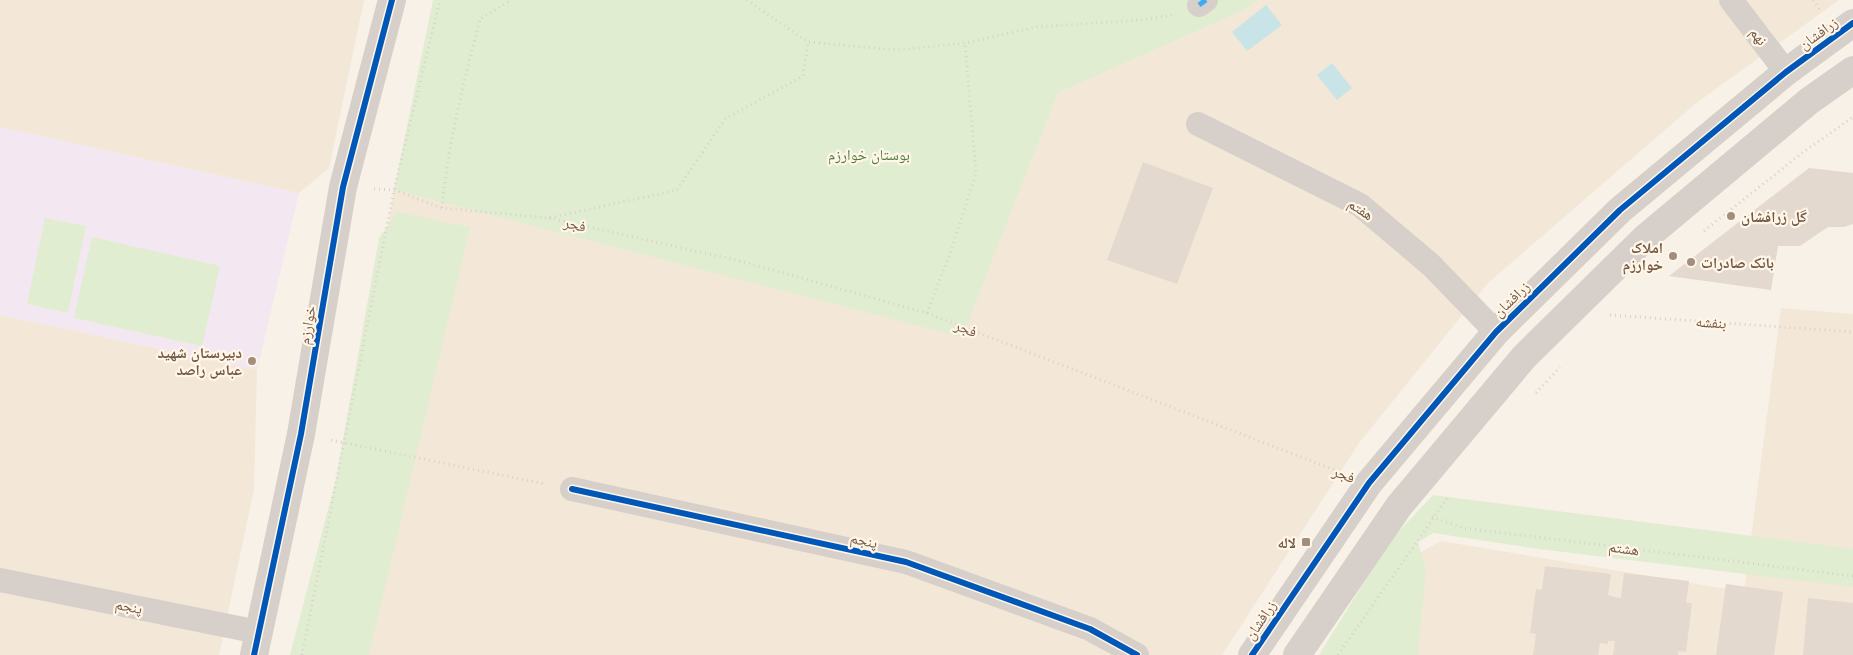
<svg xmlns="http://www.w3.org/2000/svg" width="1853" height="655" viewBox="0 0 1853 655" font-family="Mulish,'Noto Naskh Arabic',sans-serif">
<style>
.residential{fill:#f3e7d7}
.education{fill:#f3e7f1}
.green{fill:#e1edd1}
.water{fill:#c9e4e7}
.building{fill:#e3d9cf}
.lines{fill:none;stroke-linecap:round;stroke-linejoin:round}
.path{stroke:#d9d1cb;stroke-width:3;stroke-dasharray:1 4;stroke-linecap:butt}
.street{stroke:#d7cfc9;stroke-width:24}
.secondary{stroke:#d7cfc9;stroke-width:28}
.quiet{stroke:#3fa9f5;stroke-width:5;stroke-dasharray:10 5;stroke-linecap:butt}
.cycleway-casing{stroke:#fff6e7;stroke-width:9}
.cycleway{stroke:#0057b8;stroke-width:6}
.poi-dot{fill:#a28e7f;stroke:#fff6e7;stroke-width:2}
.labels{text-anchor:middle;dominant-baseline:central;stroke-width:4.5;stroke-linejoin:round;paint-order:stroke}
.street-label{font-size:15px;fill:#745947;stroke:#fff6e7}
.park-label{font-size:15px;fill:#4f7b3f;stroke:#fff6e7}
.poi-label{font-size:15px;font-weight:bold;fill:#745947;stroke:#fff6e7;text-anchor:end}
</style>
<rect width="100%" height="100%" fill="#f7f1e7"/>
<path class="residential" d="M0 0H364L329 168 299 193 0 127Z
M1258 0H1839L1695 104 1488 283 1359 443 1222 655H305L359 400 394 190 962 336 1058 93 1244 10Z
M1781 308 1853 314V655H1358L1413 557 1441 541 1744 592Z
M0 315 257 370 254 489 219 655H0Z"/>
<path class="education" d="M0 127 299 193 257 370 0 315Z"/>
<path class="green" d="M433 0H1258L1244 10 1058 93 962 337 394 190Z
M397 212 470 227 369 655H290L336 479 379 238Z
M45 218 86 226 68 313 27 304Z
M92 237 220 266 202 346 74 318Z
M1433 495 1853 549V587L1539 549 1433 533 1418 542 1426 570 1418 655H1319L1389 542Z"/>
<path class="water" d="M1266 5 1282 25 1247 51 1232 32Z
M1332 63 1352 88 1337 100 1317 75Z"/>
<path class="building" d="M1143 162 1213 188 1177 284 1107 260Z
M1809 168 1853 173V224L1844 227H1828L1800 246H1778L1771 290 1669 276Z
M1545 566 1611 574 1608 595 1614 597 1621 598 1624 573 1689 581 1686 603H1692L1686 652 1678 651V655H1613L1615 641H1608V644L1600 643 1598 655H1533L1536 634 1530 633 1536 589 1542 590Z
M1726 584 1783 592 1774 655H1716Z
M1808 598 1853 603V655H1803Z"/>
<g class="lines">
<path class="path" d="M747 0 808 42 897 50 965 43 1036 27 1141 20 1173 15
M1813 0 1820 10
M374 189 394 190 442 208 549 218 677 190 725 119 803 76 808 42
M442 208C448 143 464 81 480 19L511 0
M549 218 744 262 927 313 1340 472
M1704 231 1802 153 1853 117
M927 313 948 259 976 174 965 43
M1610 315 1853 332
M1536 393 1560 367
M331 440 545 484
M1432 517 1463 528 1853 576
M302 655 394 190 440 0
M1338 655 1448 497"/>
<path class="street" d="M1731 0 1786 72
M1199 5 1206 0
M1198 124 1360 205 1431 265 1496 332
M572 489 906 562 1090 629 1137 655
M0 580 259 632"/>
<path class="secondary" d="M254 655 301 434 343 187 392 0
M1252 655 1369 483 1496 332 1620 210 1786 72 1853 23
M1297 655 1399 506 1524 357 1645 238 1809 101 1853 70"/>
<path class="quiet" d="M1199 5 1206 0"/>
<defs>
<path id="cycleway" d="M572 489 906 562 1090 629 1137 655
M254 655 301 434 343 187 392 0
M1252 655 1369 483 1496 332 1620 210 1786 72 1853 23"/>
</defs>
<use href="#cycleway" class="cycleway-casing"/>
<use href="#cycleway" class="cycleway"/>
</g>
<g class="poi-dot">
<circle cx="1731" cy="216" r="5"/>
<circle cx="1673" cy="256" r="5"/>
<circle cx="1691" cy="262" r="5"/>
<circle cx="252" cy="361" r="5"/>
<rect x="1301" y="537" width="10" height="10" rx="2.5"/>
</g>
<g class="labels">
<g class="street-label">
<text transform="translate(1818 33) rotate(-36)">زرافشان</text>
<text transform="translate(1759 36) rotate(52)">نهم</text>
<text transform="translate(1361 209) rotate(34)">هفتم</text>
<text transform="translate(575 224) rotate(13)">فجر</text>
<text transform="translate(1511 299) rotate(-44)">زرافشان</text>
<text transform="translate(1711 322) rotate(4)">بنفشه</text>
<text transform="translate(307 325) rotate(-80)">خوارزم</text>
<text transform="translate(966 328) rotate(22)">فجر</text>
<text transform="translate(1344 474) rotate(21)">فجر</text>
<text transform="translate(864 540) rotate(12)">پنجم</text>
<text transform="translate(1624 548) rotate(7)">هشتم</text>
<text transform="translate(129 606) rotate(11)">پنجم</text>
<text transform="translate(1260 620) rotate(-56)">زرافشان</text>
</g>
<g class="park-label">
<text x="869" y="154">بوستان خوارزم</text>
</g>
<g class="poi-label">
<text x="1741" y="216" text-anchor="start">گل زرافشان</text>
<text x="1663" y="247">املاک<tspan x="1663" dy="17">خوارزم</tspan></text>
<text x="1701" y="262" text-anchor="start">بانک صادرات</text>
<text x="242" y="352">دبیرستان شهید<tspan x="242" dy="17">عباس راصد</tspan></text>
<text x="1296" y="542">لاله</text>
</g>
</g>
</svg>
